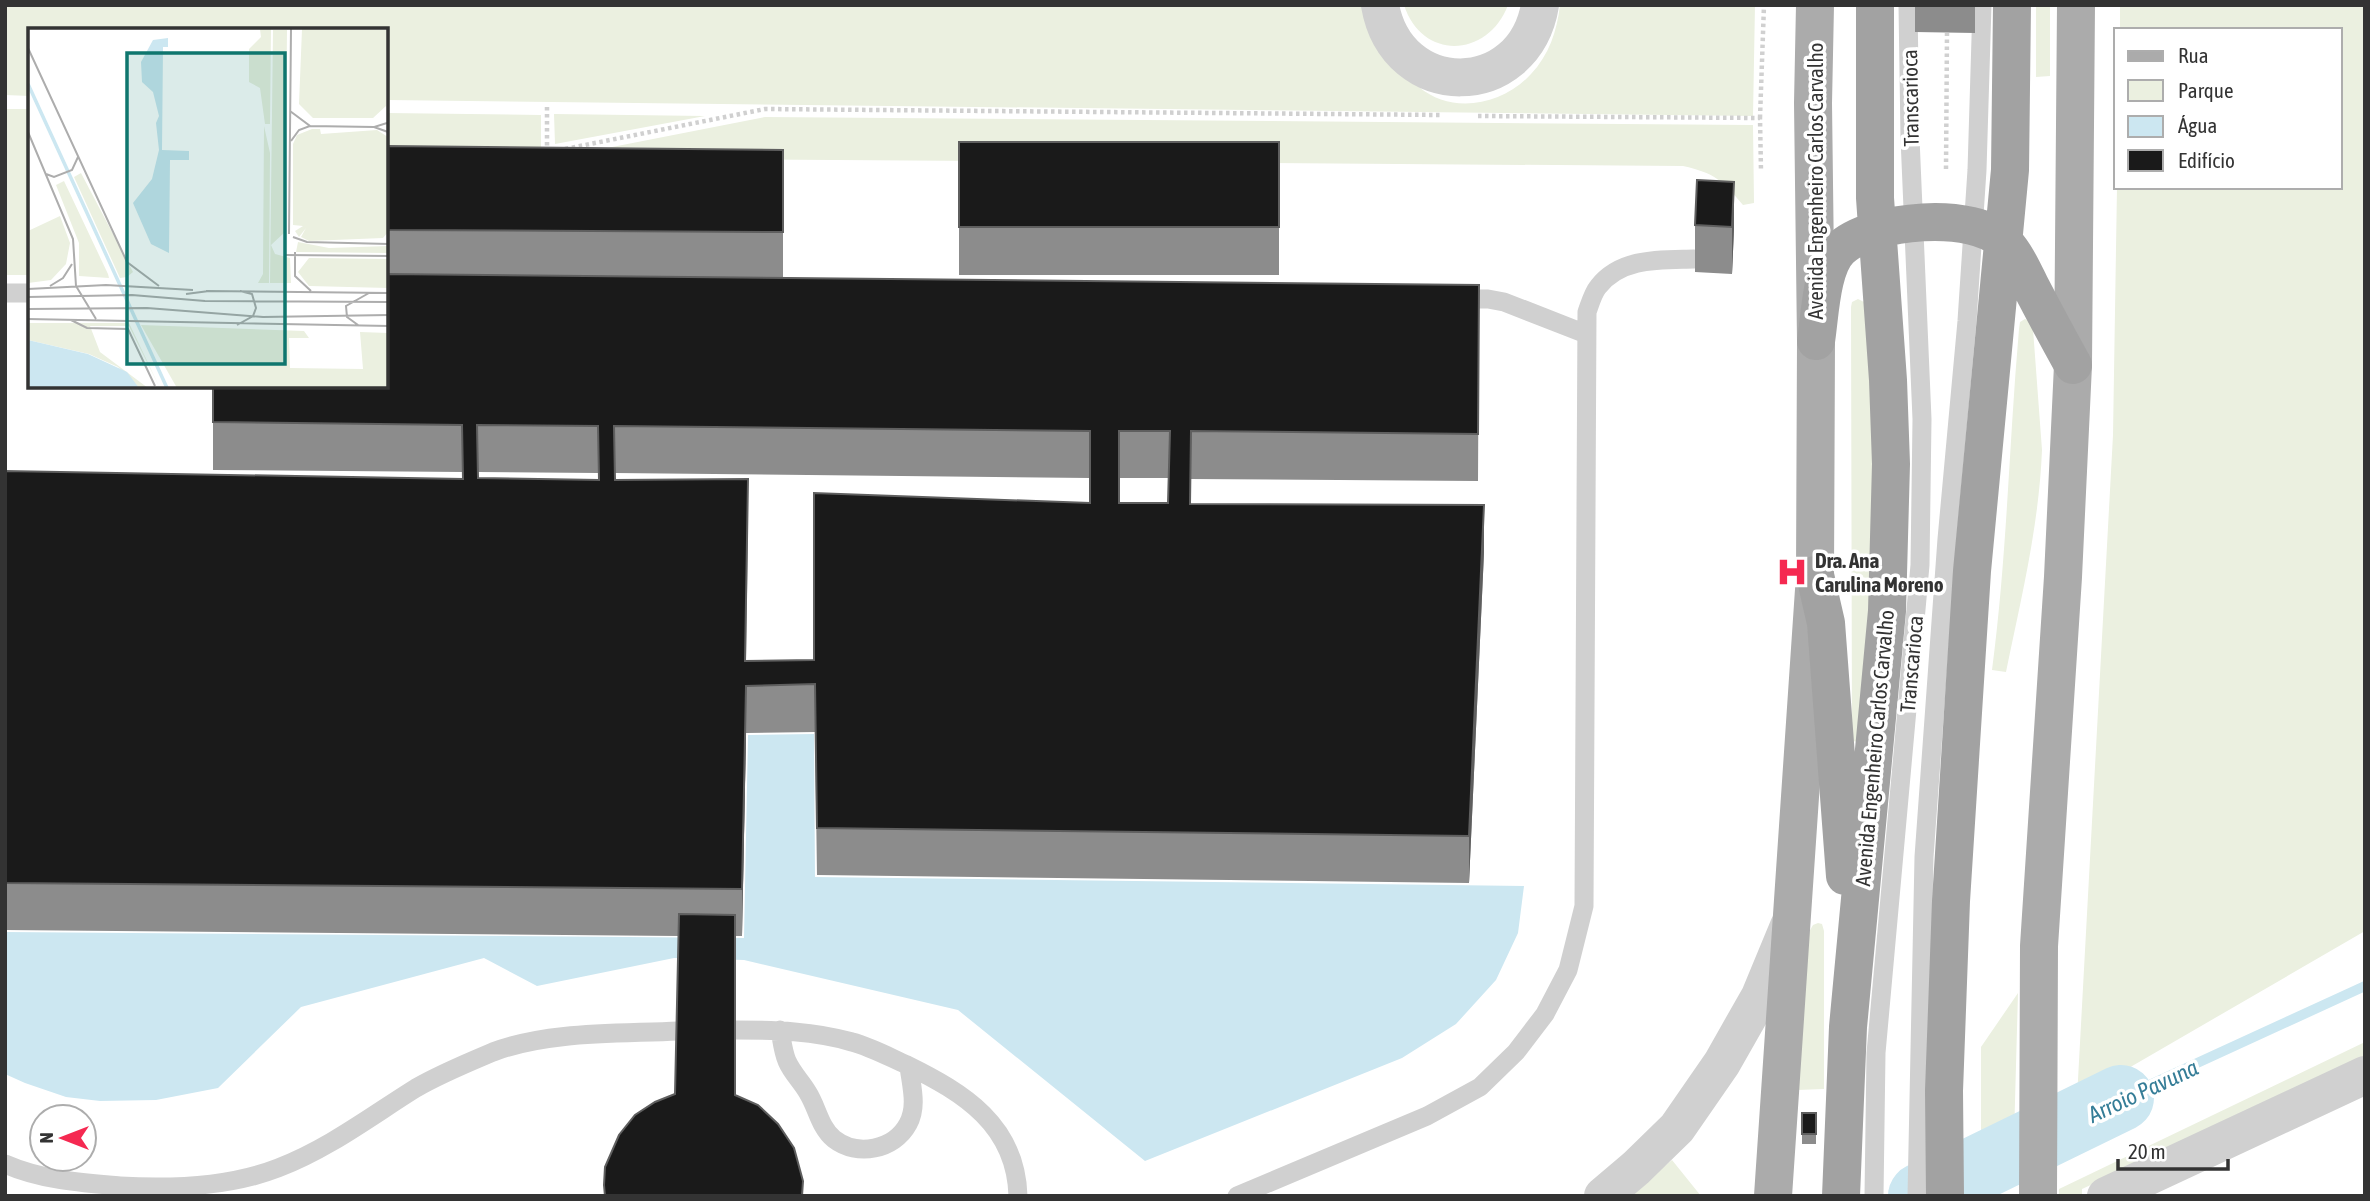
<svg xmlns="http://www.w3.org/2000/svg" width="2370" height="1201" viewBox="0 0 2370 1201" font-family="'Asap Condensed',sans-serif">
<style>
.green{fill:#ebf0e0}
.water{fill:#cce7f1}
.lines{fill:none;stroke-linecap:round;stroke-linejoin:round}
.stream{stroke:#cce7f1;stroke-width:10}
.river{stroke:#cce7f1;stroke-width:66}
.path{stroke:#d0d0d0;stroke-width:4.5;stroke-dasharray:3.5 3.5;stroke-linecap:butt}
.service{stroke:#d0d0d0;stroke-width:19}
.minor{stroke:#d0d0d0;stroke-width:38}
.tertiary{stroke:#d0d0d0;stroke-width:38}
.primary{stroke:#ababab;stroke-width:38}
.trunk{stroke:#a2a2a2;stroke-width:38}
.wall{fill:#8c8c8c;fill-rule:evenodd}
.shaded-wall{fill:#5f5f5f}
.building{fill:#1a1a1a;stroke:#5f5f5f;stroke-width:2;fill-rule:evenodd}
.labels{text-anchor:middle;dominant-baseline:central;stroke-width:7;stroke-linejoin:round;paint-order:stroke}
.street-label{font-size:21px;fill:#333;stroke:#fff}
.poi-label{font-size:21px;font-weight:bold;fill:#333;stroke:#fff;text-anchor:start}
.water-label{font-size:23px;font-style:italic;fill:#357d97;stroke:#fff}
.inset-river{fill:none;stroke:#cce7f1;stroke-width:3.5}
.inset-road{fill:none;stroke:#adadad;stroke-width:2}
.view{fill:#0f766e;fill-opacity:0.15;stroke:#0f766e;stroke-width:3.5}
.inset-edge{fill:none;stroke:#333;stroke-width:3.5}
</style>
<rect width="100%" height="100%" fill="#fff"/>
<path class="green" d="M5 5H1366C1377 23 1389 42 1401 60 1406 68 1412 80 1419 87 1452 115 1503 105 1531 74 1549 55 1557 31 1560 5H1755L1753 116 387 100V30H30V96L5 95Z
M1404 5H1508C1488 58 1422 61 1404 5Z
M2036 5H2050V76L2036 77Z
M2120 5H2365V931L2077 1098 2113 435 2117 187H2340V30H2120Z
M5 109H30V275H5Z
M387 113 541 115V153L387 175Z
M554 114 705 116 555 144Z
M765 117 1753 125 1754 203 1743 205C1723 181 1715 173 1683 166L556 158Z
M1858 299 1866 303 1872 374V575L1860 742 1852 741 1851 307 1852 302Z
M2025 319 2029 321 2033 329 2042 450C2039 526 2021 599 2006 672L1992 670C2007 557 2009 443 2019 329L2020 322Z
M1818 923 1822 924 1824 931V1089L1797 1090 1809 932 1813 925Z
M2018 993 2014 1138 1981 1151V1047Z
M2365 1042V1060L2082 1189V1196H2059V1189Z
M1672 1160 1701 1196H1627Z"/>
<path class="water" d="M814 734 815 877 1524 886 1518 933 1496 980 1456 1024 1402 1058 1145 1161 958 1010 744 960 674 958 537 986 484 958 301 1007 218 1088 156 1100 100 1101 66 1097 25 1083 5 1074V932L744 938 748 735Z"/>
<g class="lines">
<path class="stream" d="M2121 1098 2365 986"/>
<path class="river" d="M1921 1196 2121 1098"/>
<path class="path" d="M547 107V151
M1478 116 1760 118 1761 171
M1760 118 1764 5
M565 149 765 109 1441 115
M1946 169 1947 33"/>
<path class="service" d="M5 293H30
M1454 299H1488L1504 302 1586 334
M735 1030C775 1030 814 1031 852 1042 871 1047 889 1057 907 1065 964 1093 1016 1125 1018 1196
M780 1030C782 1041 783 1052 787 1061 792 1073 802 1082 808 1093 817 1107 820 1128 834 1139 857 1157 894 1150 908 1124 918 1106 911 1085 909 1066
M5 1164C41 1180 82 1183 120 1186 171 1189 229 1187 278 1168 328 1149 371 1116 416 1088 440 1074 467 1063 493 1052 548 1031 619 1034 678 1031
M1237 1196 1427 1116 1480 1087 1516 1052 1545 1014 1568 970 1584 906 1587 312C1590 304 1593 293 1598 287 1621 257 1661 260 1694 259
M1874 1196 1876 1053 1920 565 1922 419 1910 138 1908 5
M1917 1196 1924 857 1947 539 1967 321 1977 170 1982 5"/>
<path class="minor" d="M2106 1196 2365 1075"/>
<path class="tertiary" d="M1380 5C1397 102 1524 101 1540 5
M1603 1196 1636 1168 1677 1128 1722 1063 1760 996 1789 926"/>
<path class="primary" d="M1773 1196 1815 575 1816 341 1813 103 1815 5
M2038 1196 2039 946 2063 577 2073 365 2076 5"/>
<path class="trunk" d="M1816 341C1820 316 1821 267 1840 249 1871 219 1975 210 2005 243 2016 255 2023 271 2030 285 2044 312 2058 338 2073 365
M1815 575 1826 623 1845 876
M1841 1196 1848 1027 1887 611 1891 464 1888 380 1875 198V5
M1945 1196 1944 1091 1951 901 1972 571 2010 170 2012 5"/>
</g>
<path class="wall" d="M1915 5H1975V33L1915 32Z
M959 142H1279V275H959Z
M387 146 783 150V278L1479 285 1478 481 1191 479 1190 504 1484 552 1469 883 817 875 815 732 746 733 742 936H735V1095L803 1196H604V1185L675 1094 679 936 5 930V471L463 479 462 472 213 470V387H387ZM478 472 598 473V480L478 478ZM615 473 1090 478V503L814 660 746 661 748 526 615 480ZM1119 478H1169L1168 503H1119Z
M1697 180 1734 229 1732 274 1695 272V225Z
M1802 1113H1816V1144H1802Z"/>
<path class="shaded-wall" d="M1734 182V229L1732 274V227Z
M1484 505V552L1469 883V836Z
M746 686V733L742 936V889Z"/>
<path class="building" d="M959 142H1279V227H959Z
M387 146 783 150V232L387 230Z
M1697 180 1734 182 1732 227 1695 225Z
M387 274 1479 285 1478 434 1191 431 1190 504 1484 505 1469 836 817 828 815 684 746 686 742 889 5 883V471L463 479 462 425 213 422V387H387ZM477 425 598 426 599 480 478 478ZM614 426 1090 431V503L814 493V660L745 661 748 479 615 480ZM1119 431H1170L1168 503H1119Z
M679 914 735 915V1095L758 1105 778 1124 794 1148 803 1181 802 1196H605L604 1185 605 1167 619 1135 635 1115 655 1102 675 1094Z
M1802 1113H1816V1134H1802Z"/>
<defs>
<symbol id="hospital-bare" viewBox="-9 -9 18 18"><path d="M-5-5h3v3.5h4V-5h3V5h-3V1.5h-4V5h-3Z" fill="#f52951" stroke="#fff" stroke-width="2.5" paint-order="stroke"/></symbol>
</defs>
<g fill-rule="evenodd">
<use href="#hospital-bare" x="1770" y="550" width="44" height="44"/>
</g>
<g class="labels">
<g class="street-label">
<text transform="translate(1910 98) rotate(-91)">Transcarioca</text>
<text transform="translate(1815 181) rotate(-90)">Avenida Engenheiro Carlos Carvalho</text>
<text transform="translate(1911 664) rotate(-85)">Transcarioca</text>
<text transform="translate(1874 748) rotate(-85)">Avenida Engenheiro Carlos Carvalho</text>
</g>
<g class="poi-label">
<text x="1815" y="560">Dra. Ana<tspan x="1815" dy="24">Carulina Moreno</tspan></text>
</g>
<g class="water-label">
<text transform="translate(2143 1091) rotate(-25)">Arroio Pavuna</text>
</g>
</g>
<g transform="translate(28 28)">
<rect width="360" height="360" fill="#fff"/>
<path d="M232 1H243L242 96H237L232 60 221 54V21L233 9ZM274 1 359 2 358 78 345 90H285L271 76ZM245 2H259L257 204 243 217 247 226 262 230 263 255H242ZM236 98 242 125 241 255H230L235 246ZM284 101H292L293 106 349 102 360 109V204L355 210 281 213 273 209 278 200 271 209 267 203 275 198 265 197V116L269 107ZM53 145 105 244 99 249 92 250 46 149ZM36 153 80 246 81 250 51 248V215L28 157ZM32 188 42 215 38 236 23 252 0 255V203ZM270 214 301 220 360 218V225L268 224ZM281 230 360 231V260L281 258 270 244ZM0 295H101L132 360 101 298H62L72 324 120 360H111L90 339 61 326 0 312ZM113 297 276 303 281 310H261L262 340 335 341 332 304 360 305V360H149Z" fill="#ebf0e0"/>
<path d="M140 10V19H135L134 122 161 123V132H142L141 225 123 216 105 175 124 151 131 122 128 95 131 88 125 64 114 54 113 34 125 12ZM0 312 60 326 99 344 111 360H0Z" fill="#cce7f1"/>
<path class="inset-river" d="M0 56 113 303M113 303 139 360"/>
<path class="inset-road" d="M0 20 99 234 131 258M262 83 282 98 271 102 263 113M359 95 346 99 360 104M282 98 346 99M0 104 45 211 48 258M18 146 26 149 44 142 50 129M261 206 263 1M265 209 279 214 361 216M267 224V248L283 263M257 227 361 228M22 258 35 250 44 236M48 258 68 291M0 261 78 257 165 262M178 263 361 265M158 266 181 263M0 269 104 267 177 273 361 274M0 281 119 280 235 289 361 287M0 291 361 298M43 292 59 300 100 301 127 358M209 297 225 288 228 280 224 266 212 263M330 297 319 289 318 278 341 265"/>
<path class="view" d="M99 25H257V336H99Z"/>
<rect width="360" height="360" class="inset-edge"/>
</g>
<rect width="2370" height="1201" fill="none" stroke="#333333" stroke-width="14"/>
<rect x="2114" y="28" width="228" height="161" fill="#ffffff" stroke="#adadad" stroke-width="2"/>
<rect x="2128" y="51" width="35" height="10" fill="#ababab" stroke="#adadad" stroke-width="2"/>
<text x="2178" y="63" font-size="21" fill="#333333">Rua</text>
<rect x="2128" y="80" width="35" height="21" fill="#ebf0e0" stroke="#adadad" stroke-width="2"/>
<text x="2178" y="98" font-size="21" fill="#333333">Parque</text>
<rect x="2128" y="116" width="35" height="21" fill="#cce7f1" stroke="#adadad" stroke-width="2"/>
<text x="2178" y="133" font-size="21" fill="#333333">Água</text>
<rect x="2128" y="150" width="35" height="21" fill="#1a1a1a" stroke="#adadad" stroke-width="2"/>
<text x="2178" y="168" font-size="21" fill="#333333">Edifício</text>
<g transform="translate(63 1138) rotate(270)"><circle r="33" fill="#ffffff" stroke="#adadad" stroke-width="2"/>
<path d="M0-5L12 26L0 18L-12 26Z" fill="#f52951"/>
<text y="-10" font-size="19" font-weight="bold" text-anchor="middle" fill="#333333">N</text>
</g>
<path d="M2118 1159v10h110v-10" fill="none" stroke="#333333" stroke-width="3.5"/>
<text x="2128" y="1159" font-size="21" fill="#333333" stroke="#ffffff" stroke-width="5" paint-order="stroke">20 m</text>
</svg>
